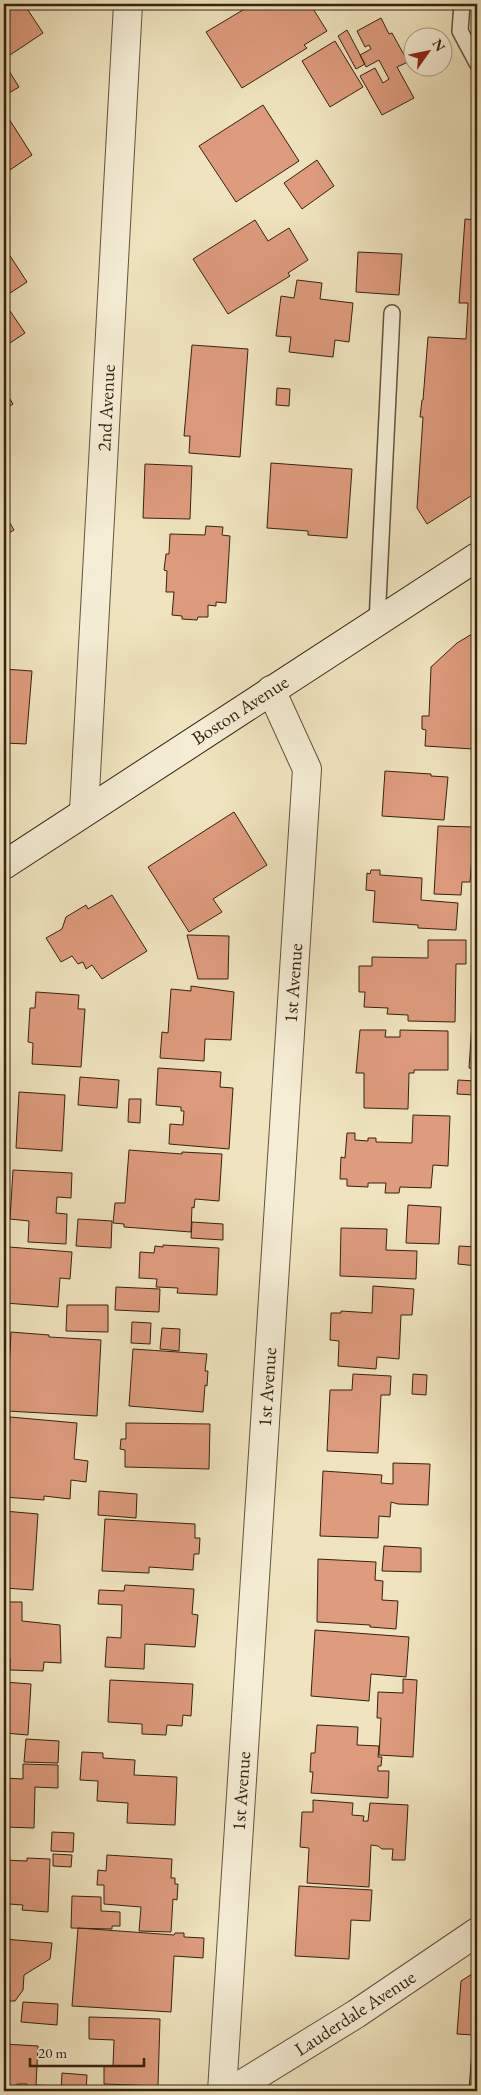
<svg xmlns="http://www.w3.org/2000/svg" width="481" height="2095" viewBox="0 0 481 2095" font-family="'EB Garamond',serif">
<style>
.building{fill:#df9b7e;stroke:#35220f}
.lines{fill:none;stroke-linecap:round;stroke-linejoin:round}
.lane-casing{stroke:#64523b;stroke-width:18}
.street-casing{stroke:#64523b;stroke-width:30}
.secondary-casing{stroke:#35220f;stroke-width:30}
.lane{stroke:#f5edd5;stroke-width:15}
.street{stroke:#f5edd5;stroke-width:28}
.secondary{stroke:#f5edd5;stroke-width:28}
.labels{text-anchor:middle;dominant-baseline:central;stroke-width:4.5;stroke-linejoin:round;paint-order:stroke}
.street-label{font-size:19px;fill:#35220f;stroke:#f5edd5}
</style>
<rect width="100%" height="100%" fill="#efe4bf"/>
<filter id="stains"><feTurbulence type="fractalNoise" baseFrequency=".004" numOctaves="4"/><feColorMatrix values="0 0 0 0 .2 0 0 0 0 .09 0 0 0 0 .02 0 0 0 .5 -.17"/></filter>
<radialGradient id="worn" r=".72"><stop offset=".6" stop-color="#630" stop-opacity="0"/><stop offset="1" stop-color="#630" stop-opacity=".3"/></radialGradient>
<path class="building" d="M12 4H24L43 33 4 59V9Z
M253 4H277L279 7 284 4H293L296 9 305 4H310L327 31 304 45 307 48 242 88 206 32Z
M381 18 389 34 392 33 408 62 397 67 414 98 382 115 360 76 375 68 383 83 389 79 379 60 366 67 360 55 371 49 369 45 365 47 357 31Z
M347 30 365 64 356 69 338 36Z
M335 41 363 87 330 107 302 61Z
M4 63 19 87 4 96Z
M263 105 299 161 236 202 199 146Z
M9 119 32 155 4 174V122Z
M317 160 334 186 302 209 284 183Z
M4 213 10 223 4 228Z
M465 219 477 220V492L427 524 417 508 423 417H420L422 400H423L428 337 466 339 468 303H459Z
M255 220 268 241 289 228 308 260 288 273 290 276 228 314 193 259Z
M5 248 27 282 4 297V249Z
M358 252 402 254 399 295 356 292Z
M297 280 322 283 320 299 353 303 349 342 335 340 333 357 289 352 291 337 276 336 281 296 294 298Z
M4 308 5 310 8 308 25 333 4 347Z
M192 345 248 349 240 457 189 453 190 436H184Z
M277 388 290 389 289 406 276 405Z
M4 389 13 404 4 410Z
M271 463 352 469 347 538 308 535V531L267 528Z
M145 464 192 466 190 519 143 518Z
M4 513 14 530 4 536Z
M206 526 223 527 222 535 230 536 226 603 216 602V606L208 605V617H198L197 620 182 619V616L172 615 174 592H166L167 571 164 570 166 554H169L170 534 205 535Z
M477 631V669L473 749 425 746 426 730 422 729V716H429L431 667 457 643Z
M4 669 32 671 26 744 4 743Z
M385 771 431 774V776L448 777 444 820 382 816Z
M234 812 267 865 213 899 222 912 189 932 148 867Z
M438 826 473 827 474 830 470 882H462L461 895 434 894Z
M371 870H380V875L422 878 421 900 458 903 456 930 418 928V925L373 922 375 891 366 890 367 873 370 874Z
M112 895 147 951 102 979 92 965 86 969 83 962 78 964 72 956 61 962 46 938 62 929 66 917 86 905 88 909Z
M187 935 229 936 228 979H198Z
M428 940H466V964H456L455 1022 408 1021V1015L387 1014 388 1008 364 1007 365 992H359V966H372V957L428 958Z
M476 964H477V1069L469 1068Z
M191 986 234 992 231 1040 205 1039 204 1061 160 1058 162 1032 168 1033 171 989 191 991Z
M36 992 79 995 78 1009H85L81 1067 32 1064 33 1043 28 1042 30 1008H35Z
M360 1030H386L385 1037H400V1030L448 1031V1070H414V1073H409L408 1109 364 1108V1073H356Z
M158 1068 221 1072 220 1087 233 1088 229 1149 169 1144 170 1124 183 1125 184 1111H181V1107L156 1105Z
M80 1077 119 1080 117 1108 78 1105Z
M458 1080 475 1081 474 1095 457 1094Z
M19 1092 65 1095 62 1151 16 1148Z
M129 1099H141L140 1123 128 1122Z
M413 1115 450 1116 448 1166 433 1165 431 1188 400 1187 399 1193H385L386 1183H368V1187L347 1186V1179H340L341 1157 345 1158 347 1133H355V1140L368 1141V1138H376V1142L412 1143Z
M129 1150 182 1154V1152L222 1154 219 1201 195 1199 194 1208 192 1207 191 1232 124 1227V1224L113 1223 115 1203H125Z
M13 1170 72 1173 71 1198 57 1197 56 1213 67 1214 66 1244 28 1242 29 1221 10 1219Z
M408 1205 441 1207 439 1244 406 1243Z
M78 1219 112 1221 111 1248 76 1246Z
M192 1222 223 1224V1240L191 1238Z
M341 1228 387 1229 386 1250 417 1251 416 1279 340 1276Z
M163 1245 219 1248 217 1295 177 1293 178 1288 156 1287 157 1279 139 1278 140 1252 154 1253 155 1246 163 1247Z
M459 1246 477 1247V1266L458 1264Z
M9 1247 72 1252 70 1279 60 1278 58 1307 5 1303 7 1283H4V1270L8 1271Z
M373 1286 414 1289 412 1315H401L399 1359 377 1357 376 1369 338 1366 339 1341 330 1340 331 1313H341V1311L372 1313Z
M116 1287 160 1289 159 1312 115 1310Z
M67 1305H108V1332L66 1331Z
M132 1322 151 1323 150 1344 131 1343Z
M162 1328 180 1329 179 1351 160 1349Z
M11 1332 49 1335V1337L101 1340 97 1416 7 1411Z
M133 1349 207 1354 205 1371H208L207 1386 205 1385 203 1412 129 1406Z
M353 1374 391 1376 390 1395H381L378 1453 327 1451 330 1390H352Z
M413 1374 427 1375 426 1395 412 1394Z
M10 1417 77 1423 74 1459 88 1461 86 1482 71 1480 70 1499 44 1496V1500L4 1497V1451L8 1449Z
M126 1423 210 1424 209 1469 125 1467V1450L120 1449 121 1439H126Z
M393 1463 430 1464 428 1505 398 1504 391 1502 390 1517 379 1516 378 1538 320 1536 323 1471 382 1475 381 1483 393 1484Z
M99 1491 137 1494 136 1518 98 1515Z
M4 1511 38 1514 33 1590 4 1588Z
M105 1519 195 1524V1538H200L199 1554H194L193 1570 149 1567V1573L102 1571Z
M384 1546 421 1548V1572L382 1571Z
M318 1559 376 1562 375 1580 383 1581 382 1600 398 1601 396 1629 370 1627V1625L317 1622Z
M125 1585 194 1589 192 1614 198 1615 195 1647 145 1644 144 1669 105 1667 107 1637 121 1638 122 1605 98 1604 99 1590 124 1591Z
M4 1602H22V1621L60 1625 61 1663 44 1662 43 1671 10 1670V1658H4Z
M315 1630 409 1637 406 1677 371 1674 369 1701 311 1696Z
M403 1679 417 1680 413 1757 379 1755 381 1718H377L378 1692 403 1693Z
M110 1680 193 1684 191 1716 183 1715 182 1726 167 1725 166 1735 142 1734V1724L108 1722Z
M4 1682 31 1684 28 1735 4 1733Z
M317 1725 358 1727 357 1745 379 1746 378 1757H382L381 1766H378V1771H389L388 1798 311 1793 313 1772H310L311 1753H315Z
M26 1739 59 1741 58 1763 24 1762Z
M82 1752 103 1753V1758L135 1760 134 1775 177 1777 175 1825 127 1823 128 1803 97 1801 98 1781 80 1780Z
M23 1764 58 1765V1788L35 1787 34 1828 4 1827V1778L23 1779Z
M313 1800 353 1803 352 1815 364 1816 363 1821H368L370 1803 408 1805 405 1860H392L393 1849H382L378 1846 371 1845 369 1887 307 1883 309 1848 300 1847 302 1812H313Z
M52 1832 74 1833 73 1852 51 1851Z
M53 1854 72 1855 71 1867 53 1866Z
M107 1855 172 1859 171 1878H175V1884H178L177 1900 173 1899 171 1932 139 1931 141 1907 104 1904V1885H97L98 1870 106 1871Z
M27 1858 50 1859 48 1912 22 1910 23 1905 9 1904 8 1935H4V1860L27 1861Z
M299 1886 372 1890 370 1921 351 1920 349 1959 295 1956Z
M72 1896 101 1897V1911L120 1912V1926H112V1929L71 1928Z
M78 1928 174 1935 175 1933H184V1937L204 1938 203 1958 174 1956 171 2012 72 2006Z
M4 1939 52 1943 50 1959 24 1975 23 1990 15 2001H9L8 2008H4Z
M477 1971V2091H469L473 2035 457 2034 461 1981Z
M23 2002 58 2004 57 2025 21 2022Z
M89 2017 160 2019 158 2086 104 2084V2066H113L114 2040 89 2039Z
M4 2044 38 2046 36 2085 57 2086 56 2091H26L27 2084H17V2091H4Z
M62 2073 87 2075 86 2091H61Z"/>
<g class="lines">
<defs>
<path id="lane" d="M462 4 460 31 477 63
M377 622 392 313"/>
<path id="street" d="M84 811 128 4
M222 2091 307 769 271 690
M231 2091 356 2014 477 1932"/>
<path id="secondary" d="M4 865 477 557"/>
</defs>
<use href="#lane" class="lane-casing"/>
<use href="#street" class="street-casing"/>
<use href="#secondary" class="secondary-casing"/>
<use href="#lane" class="lane"/>
<use href="#street" class="street"/>
<use href="#secondary" class="secondary"/>
</g>
<g class="labels">
<g class="street-label">
<text transform="translate(106 408) rotate(-87)">2nd Avenue</text>
<text transform="translate(240 710) rotate(-33)">Boston Avenue</text>
<text transform="translate(293 983) rotate(-86)">1st Avenue</text>
<text transform="translate(267 1387) rotate(-86)">1st Avenue</text>
<text transform="translate(241 1791) rotate(-86)">1st Avenue</text>
<text transform="translate(355 2013) rotate(-33)">Lauderdale Avenue</text>
</g>
</g>
<rect width="481" height="2095" fill="none" stroke="#efe4bf" stroke-width="20"/>
<rect x="5" y="5" width="471" height="2085" fill="none" stroke="#35220f" stroke-width="2.5"/>
<rect x="10" y="10" width="461" height="2075" fill="none" stroke="#35220f"/>
<g transform="translate(428 52) rotate(57)"><circle r="24" fill="#f5edd5" stroke="#a89c86"/>
<path d="M0-4L9 19L0 12L-9 19Z" fill="#8f2418"/>
<text y="-8" font-size="14" font-weight="bold" text-anchor="middle" fill="#35220f">N</text>
</g>
<path d="M30 2058v8h114v-8" fill="none" stroke="#35220f" stroke-width="2.5"/>
<text x="38" y="2058" font-size="15" fill="#35220f" stroke="#f5edd5" stroke-width="4" paint-order="stroke">20 m</text>
<rect width="100%" height="100%" filter="url(#stains)"/>
<rect width="100%" height="100%" fill="url(#worn)"/>
</svg>
